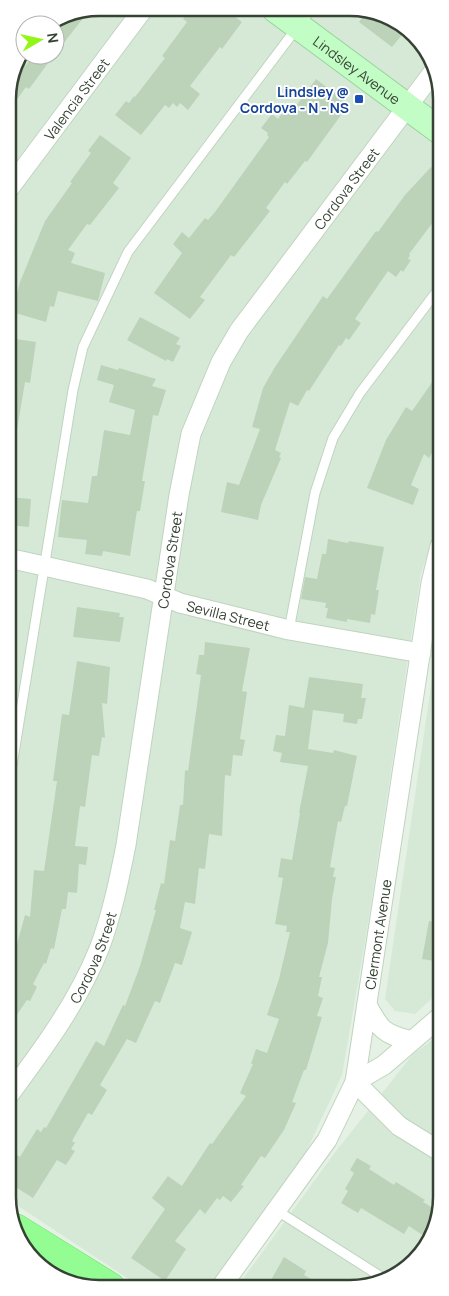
<svg xmlns="http://www.w3.org/2000/svg" width="449" height="1296" viewBox="0 0 449 1296" font-family="Manrope,sans-serif">
<style>
.residential{fill:#d6e9d6}
.building{fill:#bcd3b9}
.lines{fill:none;stroke-linecap:round;stroke-linejoin:round}
.lane-casing{stroke:#bfd4be;stroke-width:11}
.street-casing{stroke:#bfd4be;stroke-width:21}
.secondary-casing{stroke:#96d498;stroke-width:28}
.primary-casing{stroke:#65e063;stroke-width:29}
.lane{stroke:#fff;stroke-width:9}
.street{stroke:#fff;stroke-width:19}
.secondary{stroke:#c2fdc5;stroke-width:26}
.primary{stroke:#93fc93;stroke-width:28}
.transit-dot{fill:#1a4fb4;stroke:#fff;stroke-width:2}
.labels{text-anchor:middle;dominant-baseline:central;stroke-width:4;stroke-linejoin:round;paint-order:stroke}
.street-label{font-size:14px;fill:#364334;stroke:#fff}
.transit-label{font-size:14px;font-weight:bold;fill:#164399;stroke:#fff;text-anchor:end}
.rim{fill:none;stroke:#364334;stroke-width:2.5}
</style>
<rect width="100%" height="100%" fill="#e4f1e4"/>
<path class="residential" d="M100 8 368 9 415 35 440 81V518L421 573 366 936 342 1075 305 1154 210 1287H141L9 1200 8 93 17 59 25 48V55H55V25H53Z
M440 625 441 990 415 1014 395 1011 385 999Z
M441 1034V1202L419 1257 368 1287H237L333 1155 413 1054Z"/>
<path class="building" d="M190 8H224L242 22 222 49 220 47 190 86 200 94 188 110 180 103 177 107 173 103 169 108 165 105 141 135 115 115 126 101 129 103 134 96 135 97 165 58 162 56 187 22 183 19Z
M368 10 406 30 392 47 359 22Z
M88 12 55 54V31L58 28 53 25Z
M25 48V66L34 55H54L29 89 26 87 8 112V93L17 59Z
M316 79 349 104 307 162 305 161 287 184 285 182 266 208 270 211 234 257 231 255 200 297 205 300 190 319 154 293 182 253 173 244 182 232 189 238 205 218 208 220 215 212 269 137 267 135 268 133 261 128 272 114 278 119 285 109 290 114Z
M100 135 131 158 113 183 119 188 90 225 87 224 68 250 75 253 71 263 105 273 98 301 58 291 54 307 50 306 46 322 12 312 20 282 45 221 72 183 70 182 91 153 88 151Z
M431 167 440 175V213L409 254 410 255 408 259 411 260 403 272 401 270 396 277 388 271 355 319 361 323 349 340 346 338 341 346 339 345 309 391 307 390 298 406 290 402 275 450 281 453 279 457 281 458 261 505 258 520 221 512 227 482 239 485 260 429 252 427 263 388 275 367 323 296 327 299 376 231 378 232 405 195Z
M140 317 180 338 176 344 181 346 173 362 167 359 166 361 127 340Z
M9 338 36 342 30 383 25 382 16 436 8 435Z
M101 365 118 370 119 368 156 379 152 386 166 390 158 416 153 415 142 481H145L140 511H137L136 517 130 556 103 551 102 556 85 554 87 540 58 537 62 500 88 503 92 476H97L104 430 130 435 135 410 109 402 114 385 97 380Z
M440 371V439L429 458 424 454 411 485 419 489 413 505 367 488 386 440 406 407 412 411Z
M8 497 31 499 29 527 8 525Z
M328 539 348 543 349 541 384 547 376 590H379L375 615 371 614 370 623 347 619V622L326 618 328 608H325L326 603 301 599 305 577 317 579 322 554H326Z
M77 607 120 613 119 617H124L120 642 73 637Z
M205 642 250 648 242 691 247 692 240 739 245 740 242 756 233 755 231 776 225 775 222 836 209 834 205 869 199 868 195 904 185 902 180 928 192 932 182 965 175 963 160 1003 155 1001 136 1043 127 1039 100 1085 107 1090 92 1115 88 1113 72 1141 75 1143 71 1149 75 1151 66 1165 57 1160 33 1198 9 1183V1168L17 1155 20 1157 37 1129 41 1132 44 1127 46 1128 96 1041 104 1046 123 1005 125 1006 140 966 156 910H154L161 883 164 884 170 840 175 841 180 805H183L185 770 188 771 201 675 196 674 199 655H204Z
M77 661 110 667 107 704 102 703 105 738 102 737 99 756 92 755 85 807 80 806 75 846 88 847 86 865 79 864 77 893 68 892 66 909H62L54 949 51 948 46 964 44 963 33 984 37 987 30 1001 27 1000 9 1026V961L12 962 25 915 30 917 34 870 44 871 57 781H53L62 714 69 715Z
M309 677 363 684 361 698H366L362 719H358L357 724 343 722 344 714 313 710 308 749 333 753 334 750 357 756 347 806H345L341 822 338 821 330 867 335 868 333 877H336L332 899 328 943 319 977H322L318 996 323 998 317 1016 322 1017 306 1070H304L292 1102 296 1103 284 1130 265 1158 261 1156 241 1185 244 1186 231 1202 223 1196 220 1200 217 1198 205 1214 200 1209 175 1241 186 1249 165 1281 131 1258 165 1209 152 1198 168 1176 182 1186 210 1143 212 1144 246 1096 240 1093 253 1064H251L256 1049 267 1053 279 1019 267 1015 279 979 290 932H286L287 926 275 924 283 878 278 877 281 858 292 860 300 813H299L308 766 280 762 282 753 273 751 276 735 285 736 289 705 304 708Z
M429 921 441 923V962L422 959Z
M357 1158 371 1166 369 1169 394 1185 396 1182 425 1200 423 1202 438 1211 427 1238 409 1226 404 1234 361 1208 358 1213 341 1203 348 1191 345 1189 354 1173 350 1170Z
M284 1257 306 1271 304 1275 325 1287H267Z"/>
<g class="lines">
<defs>
<path id="lane" d="M289 630 315 493 333 438 360 393 440 287
M9 784 73 390 83 347 128 252 311 9
M276 1210 383 1278"/>
<g id="street">
<path id="s1" d="M8 190 144 8"/>
<path id="s2" d="M8 558 147 589 180 603 289 630 421 653"/>
<path d="M367 1005C381 1031 383 1033 411 1041"/>
<path d="M441 1016 384 1065 355 1082 399 1126 441 1152"/>
<path id="s3" d="M9 1095C43 1049 78 1002 99 949 112 915 119 880 126 845L179 495 191 434 221 362 239 331 434 71"/>
<path id="s4" d="M221 1287 327 1140 355 1082 431 583 440 546"/>
</g>
<g id="secondary">
<path id="s5" d="M275 9 440 131"/>
</g>
<path id="primary" d="M16 1228 111 1287"/>
</defs>
<use href="#lane" class="lane-casing"/>
<use href="#street" class="street-casing"/>
<use href="#secondary" class="secondary-casing"/>
<use href="#primary" class="primary-casing"/>
<use href="#lane" class="lane"/>
<use href="#street" class="street"/>
<use href="#secondary" class="secondary"/>
<use href="#primary" class="primary"/>
</g>
<rect class="transit-dot" x="354" y="94" width="10" height="10" rx="2.5"/>
<g class="labels">
<g class="street-label">
<text stroke="none"><textPath href="#s5" startOffset="102">Lindsley Avenue</textPath></text>
<text stroke="none"><textPath href="#s1" startOffset="114">Valencia Street</textPath></text>
<text stroke="none"><textPath href="#s3" startOffset="988">Cordova Street</textPath></text>
<text stroke="none"><textPath href="#s3" startOffset="568">Cordova Street</textPath></text>
<text stroke="none"><textPath href="#s2" startOffset="228">Sevilla Street</textPath></text>
<text stroke="none"><textPath href="#s4" startOffset="395">Clermont Avenue</textPath></text>
<text stroke="none"><textPath href="#s3" startOffset="162">Cordova Street</textPath></text>
</g>
<g class="transit-label">
<text x="349" y="91">Lindsley @<tspan x="349" dy="16">Cordova - N - NS</tspan></text>
</g>
</g>
<path d="M0 0H449V1296H0ZM99 16H350A83 83 0 0 1 433 99V1197A83 83 0 0 1 350 1280H99A83 83 0 0 1 16 1197V99A83 83 0 0 1 99 16Z" fill="#fff" fill-rule="evenodd"/>
<path class="rim" d="M99 16H350A83 83 0 0 1 433 99V1197A83 83 0 0 1 350 1280H99A83 83 0 0 1 16 1197V99A83 83 0 0 1 99 16Z"/>
<g transform="translate(40 40) rotate(81)"><circle r="24" fill="#ffffff" stroke="#afb4ae"/>
<path d="M0-4L9 19L0 12L-9 19Z" fill="#94f518"/>
<text y="-8" font-size="14" font-weight="bold" text-anchor="middle" fill="#364334">N</text>
</g>
</svg>
